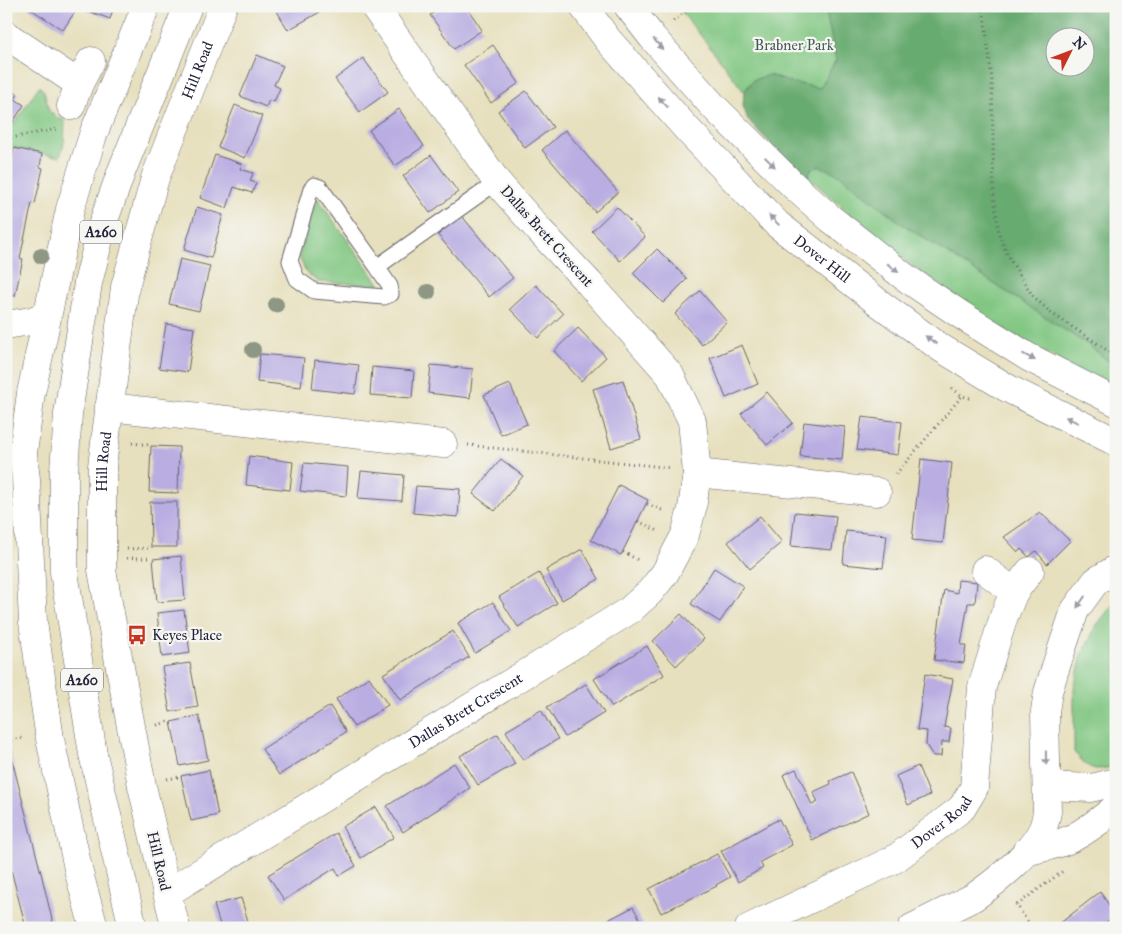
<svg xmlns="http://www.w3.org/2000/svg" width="1122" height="934" viewBox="0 0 1122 934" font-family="'IM FELL Great Primer',serif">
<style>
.green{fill:#80c681;stroke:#51745e}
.forest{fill:#68ab6f;stroke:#456655;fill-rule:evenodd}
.building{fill:#b9ade2}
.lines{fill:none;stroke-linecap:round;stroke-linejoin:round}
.service-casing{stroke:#676469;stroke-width:17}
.minor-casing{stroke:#676469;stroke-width:29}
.tertiary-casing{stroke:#676469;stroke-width:29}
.secondary-casing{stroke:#676469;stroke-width:29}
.primary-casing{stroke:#676469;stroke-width:29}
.path{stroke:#676469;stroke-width:3;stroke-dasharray:1 4;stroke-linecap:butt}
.service{stroke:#fff;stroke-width:15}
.minor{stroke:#fff;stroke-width:28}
.tertiary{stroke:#fff;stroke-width:28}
.secondary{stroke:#fff;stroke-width:28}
.primary{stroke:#fff;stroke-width:28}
.tree{fill:#8d9784}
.oneway{fill:#9c9ca7}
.labels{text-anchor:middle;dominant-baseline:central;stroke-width:4.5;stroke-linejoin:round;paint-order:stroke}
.shield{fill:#f6f6f2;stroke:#626272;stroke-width:1}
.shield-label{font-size:14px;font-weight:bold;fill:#22223b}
.park-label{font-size:15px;fill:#435b54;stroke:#f6f6f2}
.street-label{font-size:15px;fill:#22223b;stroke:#f6f6f2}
.poi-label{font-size:15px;fill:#22223b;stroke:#f6f6f2;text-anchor:start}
</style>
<rect width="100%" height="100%" fill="#f6f6f2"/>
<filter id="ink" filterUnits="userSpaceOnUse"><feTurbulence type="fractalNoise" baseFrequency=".02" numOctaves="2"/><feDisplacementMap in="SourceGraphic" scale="10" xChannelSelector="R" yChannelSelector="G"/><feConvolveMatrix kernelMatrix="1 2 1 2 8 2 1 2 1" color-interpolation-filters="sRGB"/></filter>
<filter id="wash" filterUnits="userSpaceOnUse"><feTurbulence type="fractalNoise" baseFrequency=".0096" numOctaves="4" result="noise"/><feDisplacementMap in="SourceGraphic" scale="20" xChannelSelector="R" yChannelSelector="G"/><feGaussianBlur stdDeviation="1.12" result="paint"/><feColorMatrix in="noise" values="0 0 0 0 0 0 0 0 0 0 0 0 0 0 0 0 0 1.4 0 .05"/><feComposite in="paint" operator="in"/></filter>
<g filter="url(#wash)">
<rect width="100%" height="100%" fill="#e7e0be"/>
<path class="green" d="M666 6H825L836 60 820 88 789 82 769 75 753 80 744 92 718 57 679 9Z
M39 86 44 91 49 111 55 116 65 121 64 143 60 157 6 146V130L12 127Z
M820 166 840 175 901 223 1088 345 1116 367V393L997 325 911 265 882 242 808 177 811 169Z
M317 198 380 285 319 282 306 273 299 256Z
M1116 601V766C1092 772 1090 770 1074 752V688L1082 655 1096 626 1113 604Z"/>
<path class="forest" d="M825 6H1116V367L1088 345 901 223 840 175 820 166 811 169 808 177 774 147 748 120 743 106 744 92 753 80 769 75 789 82 820 88 836 60ZM1054 38H1084V68H1054Z"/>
<g id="blocks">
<path class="building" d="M26 6H70L76 10 63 30Z
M89 6H114L110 19 88 11Z
M274 6H325L327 8 288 30Z
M444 6H466L482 30 454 49 430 15Z
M493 45 519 83 491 103 464 65Z
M257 55 283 66 274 85 280 88 274 102 269 100 266 107 240 96Z
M363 58 388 92 360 112 335 79Z
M6 87 18 94 15 99 24 105 9 128 6 126Z
M526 91 553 127 525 148 498 111Z
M235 105 262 116 245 158 218 147Z
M399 109 424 146 395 166 369 130Z
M565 130 618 192 595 212 542 150Z
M14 148 42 154 40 167 43 168 35 204 32 203 20 258 23 259 15 296 10 295 7 306 6 186Z
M215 155 242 164 240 169 253 173 250 181 256 183 252 193 234 187 227 208 200 198Z
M431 155 458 192 430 213 403 176Z
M197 207 223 215 211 258 184 250Z
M617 207 645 237 620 261 592 231Z
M461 215 513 278 489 297 438 235Z
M657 249 687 279 663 303 633 273Z
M180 259 210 266 199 311 169 304Z
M536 285 563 314 538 338 510 309Z
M700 291 727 322 702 345 675 314Z
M166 324 194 328 188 372 159 368Z
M578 328 606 357 581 381 554 351Z
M742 345 758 384 726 398 710 358Z
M260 354 304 358 301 387 257 382Z
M315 360 359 365 355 394 312 389Z
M431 365 473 369 470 398 428 393Z
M372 367 414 371 412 398 370 395Z
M623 380 641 439 611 448 593 389Z
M510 384 527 424 501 435 484 395Z
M767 392 793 423 767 445 741 414Z
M862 417 902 422 898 455 857 450Z
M804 422 845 427 842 460 800 456Z
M151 446 179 447 178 493 149 492Z
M249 456 293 462 290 490 246 485Z
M501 459 523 476 495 511 473 494Z
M921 459 952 463 943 543 912 540Z
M304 463 348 467 346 496 300 491Z
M361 471 404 475 402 501 358 498Z
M619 485 648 500 621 555 591 540Z
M416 486 460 489 458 517 413 513Z
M150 502H177V547H151Z
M795 512 836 516 832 550 791 546Z
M1040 512 1070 541 1047 564 1036 551 1029 557 1021 549 1018 552 1004 537Z
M760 516 782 542 750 569 728 542Z
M846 531 887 535 883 568 843 564Z
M582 549 599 579 562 600 546 570Z
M181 556 185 600 157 602 153 559Z
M714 568 743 586 720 622 691 604Z
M539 573 557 603 518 627 499 597Z
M958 580 977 582 975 603H968L961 645H966L964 663 934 660 944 590 957 593Z
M493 602 511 631 475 653 458 623Z
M184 610 190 653 162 657 157 613Z
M681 614 704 639 676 666 653 641Z
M453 631 469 657 400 700 383 674Z
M647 646 664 675 612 707 594 679Z
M190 663 198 707 170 712 162 667Z
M925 674 953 679 944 727 951 728 949 742H942L941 756H933L926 745 927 731 917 730Z
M369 677 388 705 354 727 336 699Z
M586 684 604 713 565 737 547 707Z
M330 706 346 732 279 775 262 749Z
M541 710 558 739 523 760 506 731Z
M199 716 208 760 180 766 171 722Z
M498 734 515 764 478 785 460 756Z
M9 748 42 877 54 928H16L15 926 25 924 8 858 6 857V749Z
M454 763 470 788 403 832 387 806Z
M918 766 930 795 908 805 896 776Z
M796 769 812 805 818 802 813 792 831 784 830 781 851 772 869 813 812 840 783 775Z
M209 770 218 815 191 821 181 776Z
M376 807 394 837 361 858 342 827Z
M779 819 792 845 760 862 763 868 738 882 721 851Z
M336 833 356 866 339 876 335 868 284 900 268 875Z
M717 854 730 877 716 885 717 886 661 913 649 889Z
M1100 892 1116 915 1098 928H1054Z
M241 898 250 928H221L214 905Z
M633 907 645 928H594L610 919Z"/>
</g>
</g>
<g filter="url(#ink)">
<use href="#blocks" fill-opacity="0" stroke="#676469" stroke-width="1"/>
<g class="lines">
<defs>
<path id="service" d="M377 267 390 286 391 294 384 297 314 291 297 279 290 261 311 189 314 185 320 187 377 267 497 182"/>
<g id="minor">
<path d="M6 35 79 84"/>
<path d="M71 106 79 84 91 61"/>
<path d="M6 325 31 321 47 315"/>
<path d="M109 407 443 444"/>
<path d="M697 473 877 492"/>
<path d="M985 570 1014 592"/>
<path d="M1047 786 1091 788 1116 782"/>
<path d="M1026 852C1040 848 1054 846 1068 840 1082 834 1104 818 1116 807"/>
<path id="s1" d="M167 893 630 610 650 592 658 582 665 573 685 535 692 509 697 473 692 421 670 375 589 283 540 231 497 182 374 6"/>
<path d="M94 928 79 873 50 739 33 622 26 479 23 453 31 393 70 209 94 132 146 6"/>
<path id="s2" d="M176 928 167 893 142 786 102 570V466L125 287 155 178 223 6"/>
<path id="s3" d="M749 928 895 859 962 808 974 788 982 687 1004 616 1014 592 1030 571"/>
</g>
<path id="tertiary" d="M912 928 974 897C996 882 1033 852 1043 828 1045 823 1046 817 1047 812L1045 711 1048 692 1056 666 1075 610 1096 581 1116 569"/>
<g id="secondary">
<path id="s4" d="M583 6 608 40 686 128 777 224 883 306 941 348 1009 389 1116 442"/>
<path d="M628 6 652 37 714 107 795 187 831 219 906 278 961 315 1028 357 1116 402"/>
</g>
<path id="primary" d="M133 928 93 754 64 572V471L68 414 88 283 103 223 122 170 188 6"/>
</defs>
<use href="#service" class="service-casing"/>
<use href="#minor" class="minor-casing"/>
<use href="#tertiary" class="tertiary-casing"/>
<use href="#secondary" class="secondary-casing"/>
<use href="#primary" class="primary-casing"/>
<path class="path" d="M980 6 984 15 992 79 994 195 999 234 1008 256 1032 295 1051 313 1116 356
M673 21 693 6
M6 139 57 129
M952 388 962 396 970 398
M132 443 149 445
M468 445 671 468
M896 474 962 396
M647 504 664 511
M638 521 658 531
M127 549 149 548
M623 552 640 561
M127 558H149
M157 725 168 722
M6 741 23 738
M167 779 179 777
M1016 904 1032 928
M1017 905 1063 871"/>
<use href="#service" class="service"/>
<use href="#minor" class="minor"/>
<use href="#tertiary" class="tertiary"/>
<use href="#secondary" class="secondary"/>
<use href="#primary" class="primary"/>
</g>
<g class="tree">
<circle cx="41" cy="256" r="8"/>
<circle cx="428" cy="292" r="8"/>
<circle cx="276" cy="305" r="8"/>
<circle cx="253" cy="350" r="8"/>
</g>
<defs><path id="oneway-solid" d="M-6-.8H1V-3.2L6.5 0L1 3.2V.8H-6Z" transform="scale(1.25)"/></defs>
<g class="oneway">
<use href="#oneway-solid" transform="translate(658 44) rotate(49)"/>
<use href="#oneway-solid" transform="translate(663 102) rotate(-132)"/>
<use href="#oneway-solid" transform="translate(770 162) rotate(44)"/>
<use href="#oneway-solid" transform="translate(774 220) rotate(-135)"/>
<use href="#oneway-solid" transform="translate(893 268) rotate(38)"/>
<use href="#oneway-solid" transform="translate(931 340) rotate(-144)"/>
<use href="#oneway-solid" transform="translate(1029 357) rotate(29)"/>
<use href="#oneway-solid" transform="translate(1072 420) rotate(-154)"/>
<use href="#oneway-solid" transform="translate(1081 602) rotate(125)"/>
<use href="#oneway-solid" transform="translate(1046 758) rotate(89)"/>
</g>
</g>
<defs>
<symbol id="bus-bare" viewBox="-9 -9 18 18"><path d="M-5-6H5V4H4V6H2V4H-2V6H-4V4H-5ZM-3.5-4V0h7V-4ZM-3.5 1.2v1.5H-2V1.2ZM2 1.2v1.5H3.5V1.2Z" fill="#c8321e" stroke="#f6f6f2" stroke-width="2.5" paint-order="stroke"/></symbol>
</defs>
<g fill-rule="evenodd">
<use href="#bus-bare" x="123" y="621" width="28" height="28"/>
</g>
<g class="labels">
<g class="shield">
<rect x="80" y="220.5" width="42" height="23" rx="4"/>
<rect x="61" y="668.5" width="42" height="23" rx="4"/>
</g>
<g class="shield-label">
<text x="101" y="232">A260</text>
<text x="82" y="680">A260</text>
</g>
<g class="park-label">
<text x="794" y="45">Brabner Park</text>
</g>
<g class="street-label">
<text stroke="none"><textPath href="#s2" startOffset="879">Hill Road</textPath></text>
<text transform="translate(547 236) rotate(48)">Dallas Brett Crescent</text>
<text stroke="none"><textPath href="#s4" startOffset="349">Dover Hill</textPath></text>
<text stroke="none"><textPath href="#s2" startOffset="474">Hill Road</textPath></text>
<text stroke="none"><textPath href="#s1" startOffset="350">Dallas Brett Crescent</textPath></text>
<text stroke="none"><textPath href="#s3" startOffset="221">Dover Road</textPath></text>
<text transform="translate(159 861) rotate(77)">Hill Road</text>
</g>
<g class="poi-label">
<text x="152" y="635">Keyes Place</text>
</g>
</g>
<rect width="1122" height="934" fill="none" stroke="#f6f6f2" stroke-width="25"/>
<g transform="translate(1070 52) rotate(48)"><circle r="24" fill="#f6f6f2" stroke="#a1a1a9"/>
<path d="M0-4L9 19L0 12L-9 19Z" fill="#c8321e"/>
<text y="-8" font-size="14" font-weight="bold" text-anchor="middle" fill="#22223b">N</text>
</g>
</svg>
